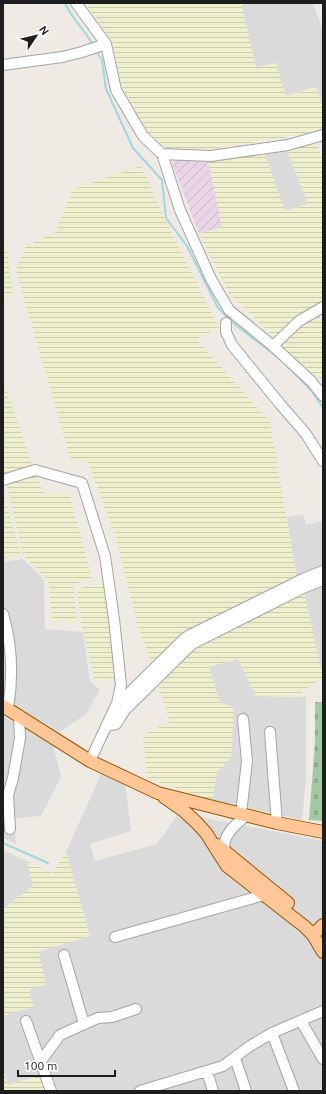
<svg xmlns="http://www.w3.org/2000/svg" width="326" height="1094" viewBox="0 0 326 1094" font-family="Ubuntu,sans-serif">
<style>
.residential{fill:#dbdada}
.industrial{fill:url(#industrial-furrows)}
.farmland{fill:url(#farmland-rules)}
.cemetery{fill:url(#cemetery-stones)}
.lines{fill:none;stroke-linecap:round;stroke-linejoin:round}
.stream{stroke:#a0d8df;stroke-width:2}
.minor-casing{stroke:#a4a4a4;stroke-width:12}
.major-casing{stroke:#975400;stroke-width:14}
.minor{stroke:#fff;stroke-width:10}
.major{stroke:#ffc798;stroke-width:12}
</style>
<defs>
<pattern id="industrial-furrows" width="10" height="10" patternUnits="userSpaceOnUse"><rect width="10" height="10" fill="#e9d4e7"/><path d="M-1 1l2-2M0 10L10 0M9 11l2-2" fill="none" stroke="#c7b6c6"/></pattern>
<pattern id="farmland-rules" width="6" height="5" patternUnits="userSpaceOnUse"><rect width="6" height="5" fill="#efeecd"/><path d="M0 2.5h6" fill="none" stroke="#ccccb0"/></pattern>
<pattern id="cemetery-stones" width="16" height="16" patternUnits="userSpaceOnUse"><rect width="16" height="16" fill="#a2c9a4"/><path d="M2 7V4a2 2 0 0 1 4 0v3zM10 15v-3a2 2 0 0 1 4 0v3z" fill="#8bac8d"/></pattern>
</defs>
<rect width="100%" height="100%" fill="#efeae3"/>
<path class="residential" d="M241 3H313L323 31V108L316 87 285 96 256 67Z
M287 150 308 204 285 211 264 152Z
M303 514 306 525 323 521V567L297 579 287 517Z
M23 559 44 580 45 629 83 632 90 681 100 690 86 714 60 732 3 698V562Z
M323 584V674L320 668 304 592Z
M238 659 256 696 306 697V777L302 820 212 800 217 771 231 758 234 707 220 703 209 666Z
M3 716 53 745 61 777 41 816 14 818 16 844 3 838Z
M102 772 125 782 131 831 90 844 95 861 157 844 179 813 323 841V1091H47L40 1075 8 1085 3 1065V1016L33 1007 29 990 38 952 90 936 66 852Z
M3 850 27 861 33 886 3 909Z"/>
<path class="industrial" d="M176 157 208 160 222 227 199 234 172 163Z"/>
<path class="farmland" d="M85 3H241L256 67 276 63 286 96 316 87 323 108V130L284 138 210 149 168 150 148 132 122 87 112 41Z
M316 141 323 161V303L296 317 275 338 229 293 199 234 222 227 208 160 264 152 285 211 308 204 287 150Z
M141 166 170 229 219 328 196 339 270 422 297 579 192 628 152 665 138 626 116 537 88 462 71 460 16 271 26 246 56 232 73 189Z
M3 246 7 249 13 295 3 298Z
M319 314 323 325V377L320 379 280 345 302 324Z
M5 386 33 467 3 476V387Z
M35 474 44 494 69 493 92 579 73 584 77 621 52 622 49 581 23 555 7 485Z
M3 491 21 555 3 558Z
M101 583 106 587 114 679 95 681 81 623 77 589Z
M304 592 323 677 296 697 256 696 238 659 209 667 220 703 234 707 231 758 217 772 212 800 147 778 143 735 170 722 158 683 195 645Z
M66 852 90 936 39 952 46 985 29 990 34 1007 3 1016V909L33 886 27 861 53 873Z
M3 1065 8 1085 41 1075 47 1091H3Z"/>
<path class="cemetery" d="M315 702H323V821L309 820 315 743Z"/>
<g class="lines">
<path class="stream" d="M65 3C72 19 85 30 93 45
M96 51 102 60 106 89 133 148 162 180 166 218 187 246 218 308 233 323 280 359
M285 364 311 390 323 408
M3 843 48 863"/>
<defs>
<path id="minor" d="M76 3 106 44 116 90 143 136 162 154 180 210 211 279 229 310 273 346 311 381 323 396
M3 65 62 57 82 52 106 44
M162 154 211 156 288 145 323 135
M226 323V332L232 345 280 404 306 434 323 461
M273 346 299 321 323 307
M3 480 35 470 82 483 105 556 114 619 121 685 117 703 90 761
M3 614C12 644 13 678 8 709
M117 703 121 701 184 639 190 635 303 579 323 571
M106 726 116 724 125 710 188 648 194 643 305 587 323 580
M270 732 277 823
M241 814 247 761 243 719
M10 829 8 795 13 778 20 738 19 715
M225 852C221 836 235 825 247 815
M115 937 264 895
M64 955 84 1024
M26 1021 51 1091
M301 1021 323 1059
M272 1033 294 1091
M235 1058 246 1091
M41 1061 60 1035 98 1018 112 1017 136 1009
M207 1071 213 1091
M140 1091 223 1066 250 1046 272 1033 323 1011"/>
<path id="major" d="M3 706 90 761 158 793 277 823 323 832
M164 797 184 811 196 822 206 833 227 866 304 926 313 935 323 952
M217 845 288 903
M313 935 323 925"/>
</defs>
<use href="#minor" class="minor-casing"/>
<use href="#major" class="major-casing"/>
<use href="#minor" class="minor"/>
<use href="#major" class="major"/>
</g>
<rect width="326" height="1094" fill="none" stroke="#1d1d1d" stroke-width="8"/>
<g transform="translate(36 36) rotate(55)" stroke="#ffffff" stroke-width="3" paint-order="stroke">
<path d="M0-3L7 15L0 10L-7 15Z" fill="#1d1d1d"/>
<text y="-6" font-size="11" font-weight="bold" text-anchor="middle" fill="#1d1d1d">N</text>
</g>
<path d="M18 1070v6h97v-6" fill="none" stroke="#1d1d1d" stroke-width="2"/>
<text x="24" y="1070" font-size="12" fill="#1d1d1d" stroke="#ffffff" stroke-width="3" paint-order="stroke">100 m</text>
</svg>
